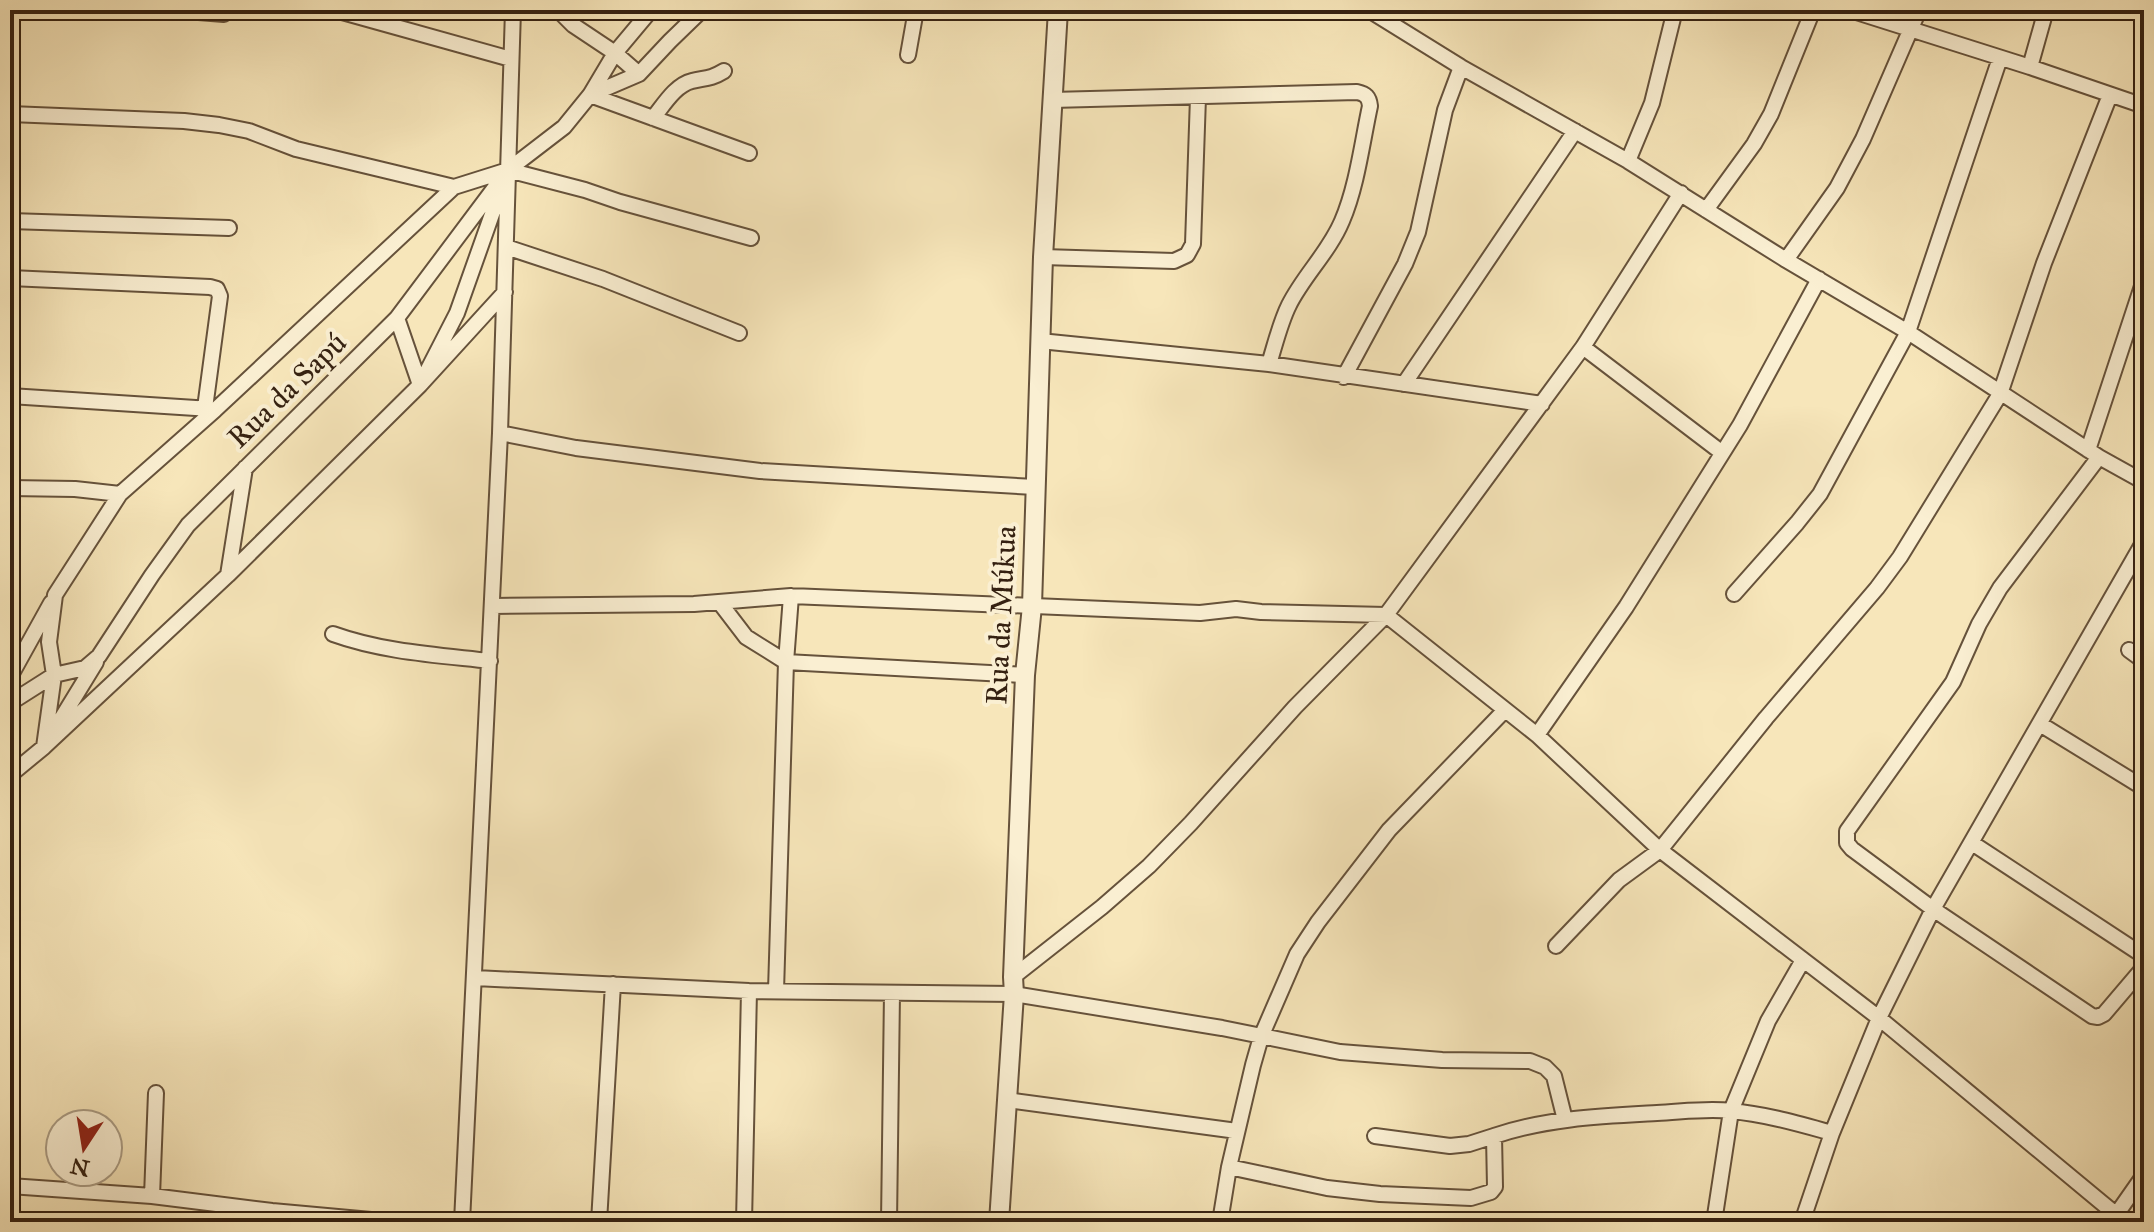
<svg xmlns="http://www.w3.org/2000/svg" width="2154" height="1232" viewBox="0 0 2154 1232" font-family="'IM FELL Great Primer',serif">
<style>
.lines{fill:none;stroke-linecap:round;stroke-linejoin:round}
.minor-casing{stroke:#66523b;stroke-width:18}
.tertiary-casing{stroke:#66523b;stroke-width:22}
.minor{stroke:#faefd2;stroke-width:14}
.tertiary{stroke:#faefd2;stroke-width:18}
.labels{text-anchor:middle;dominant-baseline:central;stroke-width:8;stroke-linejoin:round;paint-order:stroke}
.street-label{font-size:30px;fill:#352111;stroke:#faefd2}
</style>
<rect width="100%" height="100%" fill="#f7e6ba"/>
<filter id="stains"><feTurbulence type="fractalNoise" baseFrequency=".0025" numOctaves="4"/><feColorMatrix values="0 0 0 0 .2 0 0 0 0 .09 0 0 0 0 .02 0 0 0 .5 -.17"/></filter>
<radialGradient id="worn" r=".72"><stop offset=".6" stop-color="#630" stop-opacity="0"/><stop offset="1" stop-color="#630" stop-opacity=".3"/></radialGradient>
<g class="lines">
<defs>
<path id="minor" d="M173 10 224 14
M335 10 511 59
M558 10 573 25 615 53 639 74
M1369 10 1461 67 1628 161 1786 260 1908 332 2099 457 2144 482
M1850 10 2030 67 2144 106
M908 55 916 10
M2030 67 2046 10
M590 95 749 153
M590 95 639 74 670 41 702 10
M1052 100 1357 92C1366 94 1369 97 1370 106 1362 143 1357 186 1342 221 1329 252 1304 275 1289 305 1280 323 1275 345 1269 364
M10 114 184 121 219 125 249 131 296 149 454 187 508 170 585 190 620 202 751 238
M653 118C663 106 675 85 692 81 705 78 711 79 724 71
M1628 161 1652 103 1675 10
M1706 210 1754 144 1771 114 1813 10
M10 221 229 228
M506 247 603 279 739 333
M1043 257 1174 261 1187 255 1193 244 1198 97
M1786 260 1837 188 1863 139 1919 10
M10 278 210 287 217 289 220 296 205 408
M397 318 420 385 505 292
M1040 341 1269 364 1542 404
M1583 347 1721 452
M1344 377 1405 264 1418 232 1445 110 1461 67
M1404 384 1575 131
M10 396 211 409
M500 433 576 448 760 471 1035 487
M2088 450 2144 280
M2099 457 2000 588 1979 624 1953 682 1847 831V843L1852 849 1933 909 2092 1016 2098 1017 2104 1014 2144 967
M10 488 75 489 120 494
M228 575 245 468
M1734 594 1797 523 1820 494 1908 332 2000 58
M720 603 746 637 786 662 1025 675
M493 606 694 604 791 596 1200 613 1236 609 1261 612 1386 615 1537 735 1660 850 1879 1018 2125 1222
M333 634C383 652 437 655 490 661
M2129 650 2144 661
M10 677 51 603
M10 703 54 675 85 668 99 656 152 575 188 525 397 318 508 170 564 127 590 95 615 53 651 10
M2040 724 2144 788
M55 729 96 662
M1537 735 1626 607 1740 425 1819 279
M44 747 54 675 49 642 55 595 120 494 215 410 454 187
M10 775 44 747 228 575 420 385 457 313 502 186
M1972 843 2144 956
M1556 946 1619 880 1660 850 1766 718 1877 588 1900 557 2000 394 2044 263 2110 95
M1013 977 1102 907 1149 866 1191 823 1295 707 1386 615 1583 347 1681 193
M475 978 749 991 1014 994 1222 1028 1340 1052 1442 1060 1530 1061 1545 1067 1554 1076 1565 1120
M776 991 786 662 791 596
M1007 1100 1237 1131
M1375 1136 1450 1146 1469 1144 1494 1136
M1229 1167 1327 1188 1380 1194 1471 1198 1491 1192 1495 1187 1494 1136C1547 1118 1602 1116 1657 1113 1681 1112 1707 1108 1731 1111 1765 1114 1799 1124 1832 1133
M10 1186 152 1196 272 1211 393 1222
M152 1196 156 1093
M2116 1215 2144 1175
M462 1222 500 433 513 10
M599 1222 613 984
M744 1222 749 991
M889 1222 892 993
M1220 1222 1229 1167 1253 1065 1261 1037 1297 954 1318 922 1389 830 1505 710
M1714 1222 1731 1111 1768 1021 1803 960
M1802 1222 1832 1133 1879 1018 1933 909 2144 541"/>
<path id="tertiary" d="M999 1222 1014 994 1013 977 1025 675 1032 606 1043 257 1058 10"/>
</defs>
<use href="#minor" class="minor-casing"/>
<use href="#tertiary" class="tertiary-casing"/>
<use href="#minor" class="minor"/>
<use href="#tertiary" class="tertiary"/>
</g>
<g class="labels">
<g class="street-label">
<text transform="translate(287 390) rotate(-44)">Rua da Sapú</text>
<text transform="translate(1001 615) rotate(-87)">Rua da Múkua</text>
</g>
</g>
<rect width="2154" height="1232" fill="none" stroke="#f7e6ba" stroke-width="40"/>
<rect x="12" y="12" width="2130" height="1208" fill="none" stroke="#352111" stroke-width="4"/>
<rect x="20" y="20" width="2114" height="1192" fill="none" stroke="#352111" stroke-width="2"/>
<g transform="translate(84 1148) rotate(192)"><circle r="38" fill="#faefd2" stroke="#ab9d85" stroke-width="2"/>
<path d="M0-6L14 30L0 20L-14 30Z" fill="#8f2418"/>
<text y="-12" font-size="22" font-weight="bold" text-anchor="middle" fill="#352111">N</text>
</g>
<rect width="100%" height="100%" filter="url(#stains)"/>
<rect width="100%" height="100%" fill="url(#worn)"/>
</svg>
